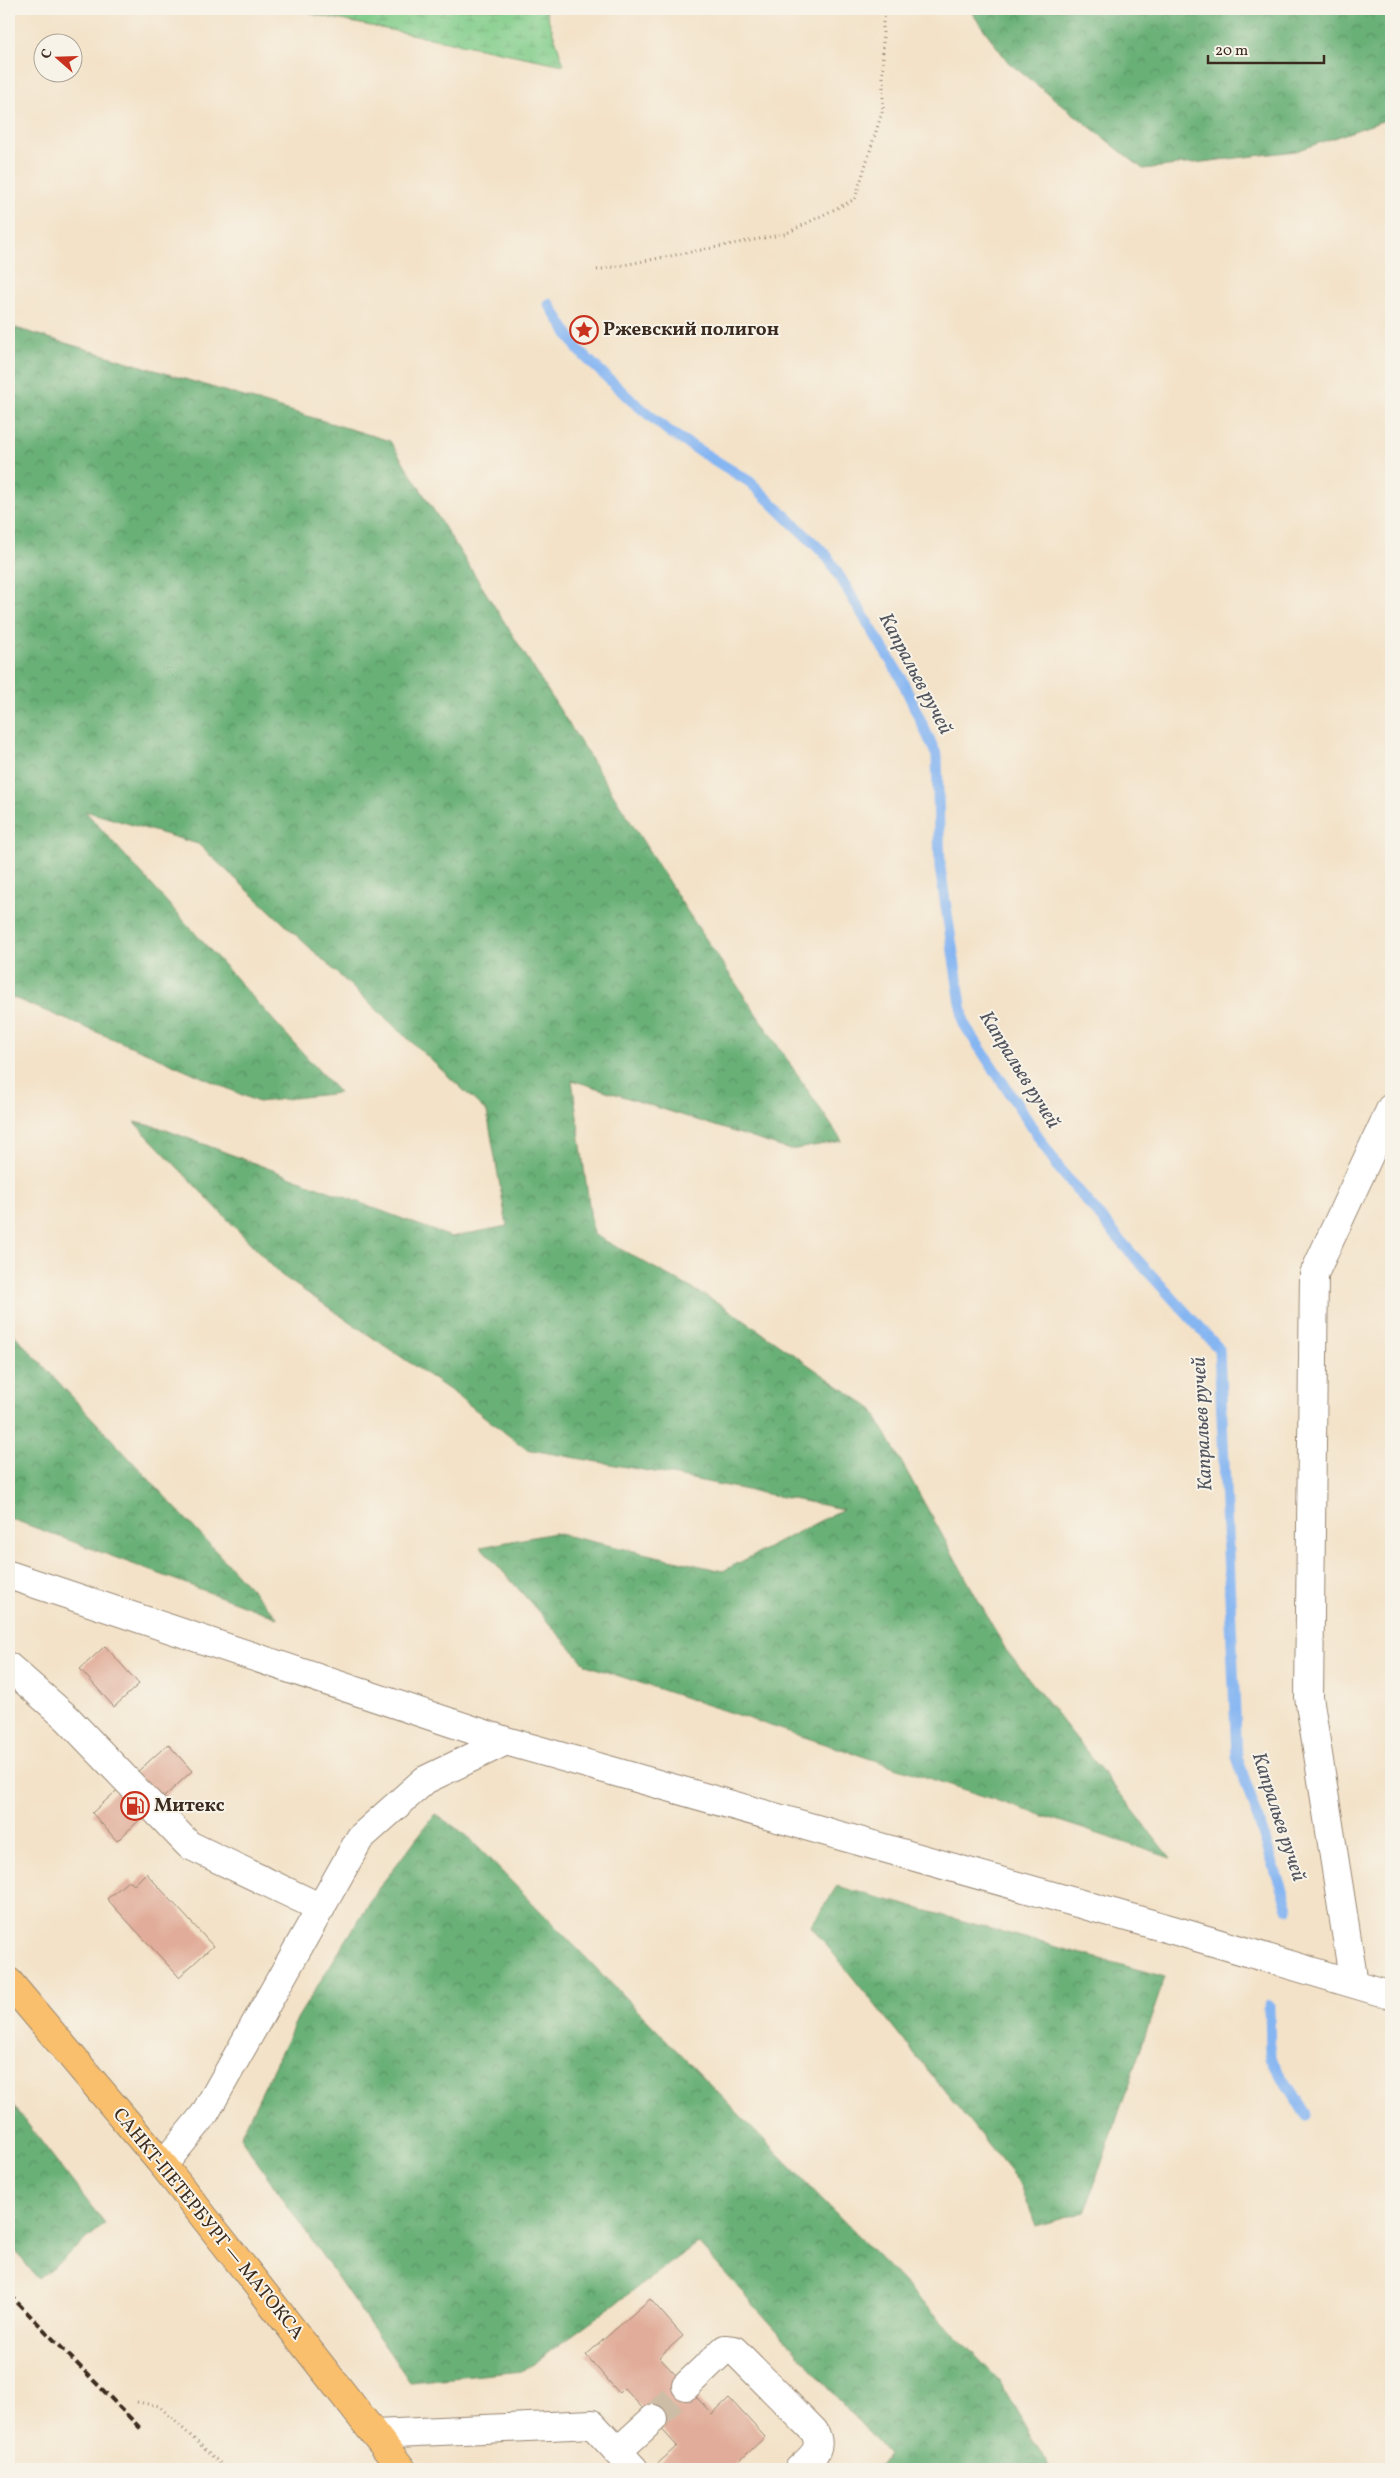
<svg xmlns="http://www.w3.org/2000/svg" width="1400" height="2478" viewBox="0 0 1400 2478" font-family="Vollkorn,serif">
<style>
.forest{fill:url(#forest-crowns);stroke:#526d4a}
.wetland{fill:url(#wetland-marsh);stroke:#5e7c54}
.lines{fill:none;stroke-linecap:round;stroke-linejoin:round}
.stream{stroke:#86b6f2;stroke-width:11}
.building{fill:#e1ad9a}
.minor-tunnel{stroke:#cebda6;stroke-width:28;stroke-dasharray:28 14;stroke-linecap:butt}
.minor-casing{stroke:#978673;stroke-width:30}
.major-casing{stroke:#978673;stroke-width:30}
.path{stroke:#978673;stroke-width:3;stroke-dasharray:1 4;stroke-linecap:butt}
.minor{stroke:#fff;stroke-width:28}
.major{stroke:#f9bf6c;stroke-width:28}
.rail{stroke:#3b2a1e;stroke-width:4;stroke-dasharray:8 4;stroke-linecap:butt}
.labels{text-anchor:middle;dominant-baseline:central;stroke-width:4;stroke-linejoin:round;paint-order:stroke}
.poi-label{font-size:19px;font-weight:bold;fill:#3b2a1e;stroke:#f7f3e8;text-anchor:start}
.street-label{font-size:19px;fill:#3b2a1e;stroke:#f7f3e8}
.water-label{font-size:20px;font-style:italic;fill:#52545e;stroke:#f7f3e8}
</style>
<defs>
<pattern id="forest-crowns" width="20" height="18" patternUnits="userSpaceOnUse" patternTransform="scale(1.25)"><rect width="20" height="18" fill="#69b077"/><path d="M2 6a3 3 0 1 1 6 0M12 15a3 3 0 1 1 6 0" fill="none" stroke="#588f61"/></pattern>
<pattern id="wetland-marsh" width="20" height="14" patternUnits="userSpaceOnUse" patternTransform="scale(1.25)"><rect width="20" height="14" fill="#82cd8b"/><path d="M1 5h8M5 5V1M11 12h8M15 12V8" fill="none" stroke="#71b078"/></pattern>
</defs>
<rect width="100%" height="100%" fill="#f7f3e8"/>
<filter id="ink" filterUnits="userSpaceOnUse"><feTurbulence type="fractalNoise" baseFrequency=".02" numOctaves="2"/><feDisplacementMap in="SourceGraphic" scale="10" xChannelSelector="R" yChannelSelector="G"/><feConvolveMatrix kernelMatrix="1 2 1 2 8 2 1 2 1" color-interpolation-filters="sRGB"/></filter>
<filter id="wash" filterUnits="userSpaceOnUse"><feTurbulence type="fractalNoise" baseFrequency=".0096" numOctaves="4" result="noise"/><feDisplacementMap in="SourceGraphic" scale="20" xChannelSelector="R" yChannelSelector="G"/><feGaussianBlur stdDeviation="1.12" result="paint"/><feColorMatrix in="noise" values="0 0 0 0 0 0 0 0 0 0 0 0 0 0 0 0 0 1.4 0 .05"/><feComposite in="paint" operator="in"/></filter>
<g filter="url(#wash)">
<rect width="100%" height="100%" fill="#f3e2c8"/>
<path class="forest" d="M969 9H1391V118L1296 151 1143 169 1008 62Z
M9 326 390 441 687 911 842 1141 790 1150 572 1080 593 1234 722 1305 872 1409 1006 1650 1171 1858 586 1665 481 1547 554 1533 723 1571 843 1509 671 1475 526 1449 454 1393 281 1275 134 1122 158 1127 451 1237 507 1226 487 1112 198 844 85 811 339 1093 258 1102 150 1054 9 996Z
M9 1329 278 1618 9 1518Z
M435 1814 465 1834 1000 2381 1050 2469H877L888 2454 698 2243 523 2371 410 2382 240 2137 298 2017 378 1889Z
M837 1886 1165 1977 1085 2212 1036 2226 1021 2185 811 1926Z
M9 2100 105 2224 38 2279 9 2243Z"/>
<path class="wetland" d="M306 9H545L564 65 311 14Z"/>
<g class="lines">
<path class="stream" d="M549 304 579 351 631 400 671 433 750 482 827 556 900 676 937 756 940 868 964 1024 1061 1171 1132 1254 1219 1349 1237 1757 1288 1908
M1269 2006 1270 2058 1306 2115"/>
</g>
<g id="blocks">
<path class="building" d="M105 1646 139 1684 114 1707 80 1669Z
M168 1744 192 1771 117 1841 92 1813Z
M146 1873 213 1946 179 1977 107 1899 129 1880 134 1885Z
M650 2299 683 2336 659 2357 712 2414 729 2398 765 2437 731 2469H652L677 2446 624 2388 619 2393 586 2355Z"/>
</g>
</g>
<g filter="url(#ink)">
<use href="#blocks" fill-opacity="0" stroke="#978673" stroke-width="1"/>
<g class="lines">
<path class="minor-tunnel" d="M653 2419 686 2386"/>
<defs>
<path id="minor" d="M9 1575 506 1741 1180 1932 1391 1995
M9 1667 67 1718 189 1845 321 1908
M1354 1984 1309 1697 1314 1274 1391 1108
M163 2165 204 2115 360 1838 425 1780 506 1741
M686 2386 725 2349 734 2350 814 2431C824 2449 812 2457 799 2469
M375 2434 592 2424 634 2469
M618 2451 653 2419"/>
<path id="major" d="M9 1982 163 2165 402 2469"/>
</defs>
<use href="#minor" class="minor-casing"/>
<use href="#major" class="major-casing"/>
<path class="path" d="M597 270 785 234 855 199 883 109V9
M137 2402 159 2406 226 2469"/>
<use href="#minor" class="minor"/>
<use href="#major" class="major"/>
<path class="rail" d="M9 2294 142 2430"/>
</g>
</g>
<defs>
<symbol id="sight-ring" viewBox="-11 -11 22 22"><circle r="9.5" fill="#f7f3e8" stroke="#c8321e" stroke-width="1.5"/><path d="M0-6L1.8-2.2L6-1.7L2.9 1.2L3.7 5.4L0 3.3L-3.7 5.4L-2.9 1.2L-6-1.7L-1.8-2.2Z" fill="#c8321e"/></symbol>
<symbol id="fuel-ring" viewBox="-11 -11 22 22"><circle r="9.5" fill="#f7f3e8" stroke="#c8321e" stroke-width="1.5"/><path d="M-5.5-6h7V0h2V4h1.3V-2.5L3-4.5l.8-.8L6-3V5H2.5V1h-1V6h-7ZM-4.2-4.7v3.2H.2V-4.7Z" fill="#c8321e"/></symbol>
</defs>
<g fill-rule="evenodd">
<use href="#sight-ring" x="568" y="314" width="32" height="32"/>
<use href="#fuel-ring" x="119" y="1790" width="32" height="32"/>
</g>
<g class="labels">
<g class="poi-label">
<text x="603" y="330">Ржевский полигон</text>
<text x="154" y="1806">Митекс</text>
</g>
<g class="street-label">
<text transform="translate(208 2224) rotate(51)">САНКТ-ПЕТЕРБУРГ — МАТОКСА</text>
</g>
<g class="water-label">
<text transform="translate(915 674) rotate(62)">Капральев ручей</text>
<text transform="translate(1019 1070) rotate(58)">Капральев ручей</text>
<text transform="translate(1203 1424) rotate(-93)">Капральев ручей</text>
<text transform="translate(1278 1817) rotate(72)">Капральев ручей</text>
</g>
</g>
<rect width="1400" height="2478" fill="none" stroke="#f7f3e8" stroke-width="30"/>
<g transform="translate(58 58) rotate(290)"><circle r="24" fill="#f7f3e8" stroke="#aca397"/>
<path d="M0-4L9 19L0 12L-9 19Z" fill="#c8321e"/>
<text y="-8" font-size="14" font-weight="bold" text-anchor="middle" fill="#3b2a1e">С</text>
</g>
<path d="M1208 55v8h116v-8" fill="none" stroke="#3b2a1e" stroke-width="2.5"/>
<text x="1215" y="55" font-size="15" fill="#3b2a1e" stroke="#f7f3e8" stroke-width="4" paint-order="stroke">20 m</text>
</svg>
